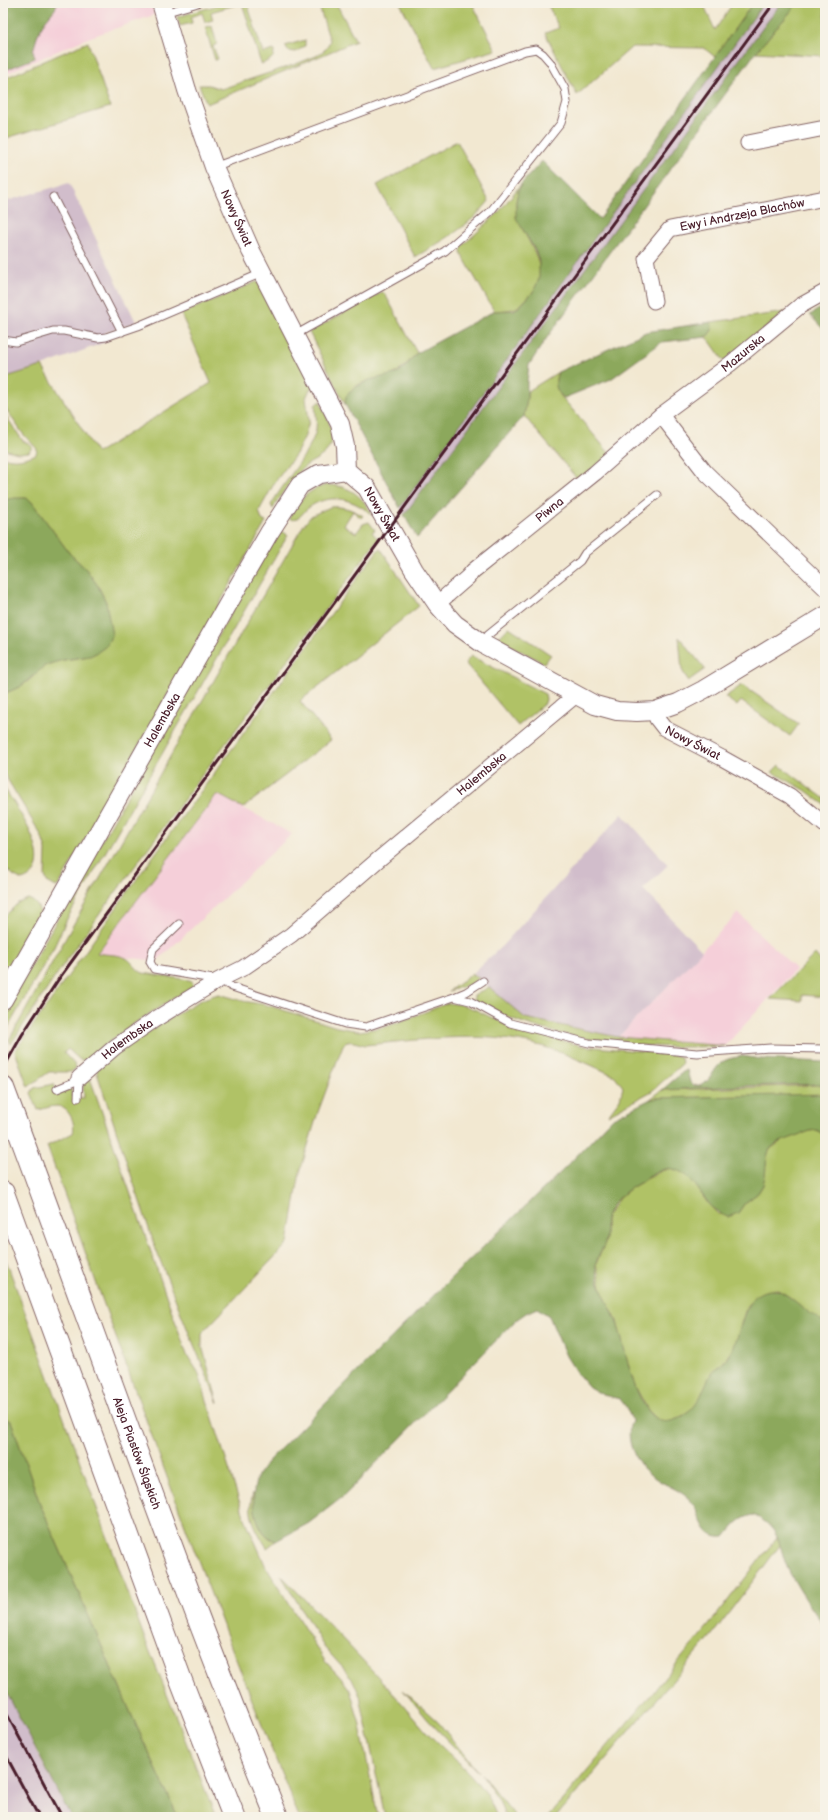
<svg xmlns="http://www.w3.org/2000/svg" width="828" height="1820" viewBox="0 0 828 1820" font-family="'Balsamiq Sans',sans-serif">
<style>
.built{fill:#f5cfd9}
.industrial{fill:#d1bdcb}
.green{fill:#b0c266;stroke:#7d7048}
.forest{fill:#8ca85b;stroke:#6b6443}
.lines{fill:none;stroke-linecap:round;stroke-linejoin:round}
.service-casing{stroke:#856565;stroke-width:9}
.minor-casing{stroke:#856565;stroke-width:17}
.tertiary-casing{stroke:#856565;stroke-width:20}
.motorway-casing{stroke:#856565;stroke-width:24}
.service{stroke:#fff;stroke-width:7}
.minor{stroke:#fff;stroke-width:15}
.tertiary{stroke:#fff;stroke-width:18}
.motorway{stroke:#fff;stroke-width:22}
.rail{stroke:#4a1f2b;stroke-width:3}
.labels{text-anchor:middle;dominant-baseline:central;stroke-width:3.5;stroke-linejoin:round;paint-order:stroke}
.street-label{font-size:12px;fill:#4a1f2b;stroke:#f7f3e8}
</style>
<rect width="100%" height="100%" fill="#f7f3e8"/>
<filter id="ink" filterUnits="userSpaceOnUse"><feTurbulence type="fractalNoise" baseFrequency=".025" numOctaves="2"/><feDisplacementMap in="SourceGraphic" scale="8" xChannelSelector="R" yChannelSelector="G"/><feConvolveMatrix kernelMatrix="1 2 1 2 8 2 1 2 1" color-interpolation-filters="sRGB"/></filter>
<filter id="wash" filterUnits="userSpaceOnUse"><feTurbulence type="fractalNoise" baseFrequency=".012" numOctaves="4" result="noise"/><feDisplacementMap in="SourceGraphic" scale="16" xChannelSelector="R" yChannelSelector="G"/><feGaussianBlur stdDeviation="0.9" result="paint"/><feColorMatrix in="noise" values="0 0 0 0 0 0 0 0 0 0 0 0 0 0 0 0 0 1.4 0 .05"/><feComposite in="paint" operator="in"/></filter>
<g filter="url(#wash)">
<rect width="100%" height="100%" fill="#f2e8d1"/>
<path class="built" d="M3 3H152L154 15 85 39 3 75Z
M217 794 292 834 157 961 97 954Z
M738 913 796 969 725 1046 618 1037Z"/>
<path class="industrial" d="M764 3H783L404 515 399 504Z
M69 183 136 322 104 333 108 341 42 366 3 378V202Z
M622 814 668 865 643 889 702 951 618 1037 524 1018 473 973 502 946Z
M3 1682 37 1753 71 1817H3Z"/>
<path class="green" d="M225 3H255L248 6 263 53 274 50C275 59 269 61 261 64L242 3 211 12 213 20 205 22 202 13 191 17 192 23 180 26 177 17Z
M318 3H336L356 41 207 104 199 85H209L221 89 293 65 316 56 326 49 330 41Z
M400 3H472L496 50 434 68Z
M547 3H703L715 30 733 3H753L715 57 704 48 632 47 577 95 545 33 559 28Z
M798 3H825V56L756 52Z
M212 26 217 44 213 46 218 59 215 60 205 27Z
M305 40V46L296 52 288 51 285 46Z
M88 42 110 107 3 139V79Z
M457 141 489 201C470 226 441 242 415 257L377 185Z
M522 183C518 191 515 200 516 209 519 237 557 267 531 294 516 311 516 309 494 311L461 253 462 246 498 213Z
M256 282 261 283 314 387 310 389 306 398 309 421 305 436 296 454 275 482 259 511 262 520 266 522 59 885 56 887 47 882 45 876 46 850 41 835 3 772V694C11 691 22 686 28 681 35 676 39 668 47 665 69 655 85 663 106 646V602L98 586 86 569 70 554 31 501 26 498 3 500V457C14 461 25 459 36 454L37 449 23 434 3 405V378L42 366 97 453 211 383 181 314Z
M382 292 385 294 417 353C409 360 404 369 394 374 376 383 350 377 345 404L309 332Z
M786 312 724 361 707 337 712 330 711 322Z
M558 372 556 379 560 395 610 454 578 480 524 416 528 391Z
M320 401C328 420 342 442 320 457 314 461 307 464 302 469 290 480 281 495 273 509L271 505C283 483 311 452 316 430 317 422 316 413 315 405Z
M3 412 23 441 30 444 32 447 29 452 18 453 3 449Z
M326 485C349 485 362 495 373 516 356 500 333 492 311 506 306 509 302 515 297 519 294 520 291 520 289 518 298 502 307 490 326 485Z
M330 507C343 506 352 509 363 516L361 518 353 511 344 525 356 533 363 524 369 522 375 530 372 532 376 537 379 538 196 783 69 956 11 1044 9 1040 77 918 303 526 311 516Z
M281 531 288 535 67 919 54 947 6 1031 3 1022V1015L253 574Z
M381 549 419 606 300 701 331 740 243 808 217 794 97 953C105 955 119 954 126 958 133 962 136 970 143 973L189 980 192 981 193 986 130 1026 86 1060H80L68 1049 64 1053 75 1065 76 1068 71 1072H49L28 1087 15 1051 141 873 378 550Z
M509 627 551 655 544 663 500 640 499 637Z
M679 637 705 669 688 681 682 670Z
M471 656 545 694 546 699 545 703 518 726 465 663Z
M742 685 799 724 790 736 741 701 737 706 725 697Z
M779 765 825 799V805L805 790 772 772Z
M3 786C14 804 62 868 22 880L13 875 3 865Z
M28 899C37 902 38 907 41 915L3 985V918L18 903Z
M815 954 825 966V997L802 995V1001L770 999Z
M472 974 479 978 471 984 449 991Z
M489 987 525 1018 618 1037 725 1046C645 1050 547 1042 477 1002L474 999V996Z
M219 994 243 1001 267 1005 337 1027 360 1031 386 1027 448 1003 462 1005 474 1009 513 1028 583 1046 672 1054 681 1057 682 1064 652 1091 608 1115 620 1099 623 1087 615 1076C595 1067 574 1057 554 1050 493 1029 429 1039 366 1045 358 1044 349 1038 343 1045L318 1112 300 1172 288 1243 202 1333V1346L218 1403 182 1316 155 1247 97 1073V1069C119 1051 142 1036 166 1021 182 1011 200 998 219 994Z
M89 1075 187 1355 198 1372 244 1516 266 1567 325 1661 342 1679 350 1690 359 1721 378 1817H299C208 1596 128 1371 47 1146L73 1133C76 1123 69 1107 57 1106 51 1106 44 1109 38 1110L31 1093 34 1088 54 1084 57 1093 71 1089 72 1097 84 1098 83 1085Z
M825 1085V1095L657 1098 649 1100 662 1090Z
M817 1130 825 1136V1322L817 1319 788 1296 776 1289 764 1292 755 1297 746 1308 735 1345 723 1363 712 1371 699 1401 691 1411 671 1422 659 1421 648 1410 636 1388 624 1352 617 1321 602 1292 599 1277 596 1264 606 1240V1217L620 1197 631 1188 661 1171 671 1168 682 1172 692 1180 709 1205 718 1214 738 1213 745 1203 758 1193 763 1185 767 1156 770 1149 783 1140 810 1131Z
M3 1252 146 1642 216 1817H178L132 1716 40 1504 11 1421H3Z
M253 1493C254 1510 257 1535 276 1541L267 1548C256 1529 246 1515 253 1493Z
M777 1537 781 1544 712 1635 556 1817H548L709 1625Z
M281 1575C328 1624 375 1671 418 1722 444 1754 483 1776 497 1817H385L360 1696 352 1678 324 1647Z
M403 1690 439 1723 478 1772 429 1721Z
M481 1774 516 1817H505L499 1801Z"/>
<path class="forest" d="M3 3H57L55 9 45 21 38 34 33 51 35 58 3 71Z
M753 3H764L400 508 345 404 346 396 356 387 369 380 395 374 403 369 417 353 494 311 514 310 520 306 533 292 539 279V261L535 250 516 218V202L518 191 522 183 542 161 600 219Z
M781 3H798L756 52 546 339 529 365 527 382V399L524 416 417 538 404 515Z
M825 308V331L810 315 819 309Z
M711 322 712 330 707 337 662 342 611 379 564 398C555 391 554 383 558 372L646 332Z
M15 498H26L31 501 70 554 86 569 98 586 106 602 112 635 106 646 98 652 90 656 63 660 46 665 20 687 3 694V500Z
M742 1056 761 1059 825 1062V1084L740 1086 662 1090 683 1072 687 1070 690 1082 693 1085 701 1086C711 1080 713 1070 721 1063 727 1058 735 1058 742 1056Z
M825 1094V1136L817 1130 810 1131 777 1143 770 1149 767 1156 765 1176 763 1185 758 1193 745 1203 738 1213 728 1217C702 1209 699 1175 673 1169 663 1166 649 1177 641 1182 628 1189 610 1202 606 1218 605 1224 607 1233 606 1240 604 1248 598 1255 596 1263 594 1282 611 1306 617 1323 626 1348 633 1406 659 1420 664 1423 672 1421 677 1419 701 1408 700 1393 712 1372 714 1369 718 1367 721 1365 726 1361 733 1349 735 1344 743 1324 745 1288 775 1290 786 1290 809 1316 825 1322V1627C813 1611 801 1593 791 1575 777 1551 785 1529 753 1515 739 1518 734 1526 725 1537 699 1540 703 1513 689 1499 679 1489 666 1486 655 1478 637 1467 623 1440 632 1420L626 1407 620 1399 603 1395 589 1387 576 1372 566 1356 549 1316 537 1308 526 1313 516 1320 344 1496 309 1523 276 1541C253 1534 248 1490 260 1472 266 1462 275 1454 283 1446L452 1277 565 1168 613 1118 649 1100 657 1098Z
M7 1419 11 1421 40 1504 132 1716 178 1817H71L9 1697 3 1682V1421Z"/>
</g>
<g filter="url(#ink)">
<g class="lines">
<defs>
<path id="service" d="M164 13 198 3
M214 167 525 51 536 49 543 54 550 62 565 89 567 102 561 123 490 212 445 251 433 258 295 335
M53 197 122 332
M3 340 16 342 53 331H64L98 338 106 337 138 326 262 273
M483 643 488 635 580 561 585 553 657 495
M179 924 153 949 150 962 154 969 219 980 232 987 345 1024 366 1027 454 997 470 1001 510 1023 589 1043 697 1053 770 1048 825 1049
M454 997 466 992 483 981
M57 1089 74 1082 79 1078
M78 1098 79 1078"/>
<g id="minor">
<path d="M748 143 825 128"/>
<path id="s1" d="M654 301 646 258 670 229 825 198"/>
<path d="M661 415 705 472 825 588"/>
<path id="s2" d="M437 604 468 577 473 571 595 473 661 415 730 364 800 306 825 292"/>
<path id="s3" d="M655 711 657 719 664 728 722 758 790 796 825 825"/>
<path id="s4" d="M79 1078 115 1047 154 1020 219 980 243 968 291 935 379 859 576 695"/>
</g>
<g id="tertiary">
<path id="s5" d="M161 3 187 90 214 167 251 251 340 424 345 446 346 470 367 488 414 570 437 604 455 624 483 644 595 705 617 711 637 712 655 711 678 703 703 690 825 616"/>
<path id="s6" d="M3 1000 240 583 269 533 300 485 319 474 346 470"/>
</g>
<g id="motorway">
<path id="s7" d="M3 1088C94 1331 178 1577 277 1817"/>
<path d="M3 1193 180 1678 234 1817"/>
</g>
</defs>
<use href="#service" class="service-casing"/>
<use href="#minor" class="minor-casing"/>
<use href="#tertiary" class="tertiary-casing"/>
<use href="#motorway" class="motorway-casing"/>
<use href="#service" class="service"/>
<use href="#minor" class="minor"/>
<use href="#tertiary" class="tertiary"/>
<use href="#motorway" class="motorway"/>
<path class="rail" d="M3 1069 22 1035 58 980 774 3
M3 1707 62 1817
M3 1750 39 1817"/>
</g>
</g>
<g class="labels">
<g class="street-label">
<text stroke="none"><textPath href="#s1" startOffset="155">Ewy i Andrzeja Blachów</textPath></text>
<text stroke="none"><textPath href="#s5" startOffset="228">Nowy Świat</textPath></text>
<text stroke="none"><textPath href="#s2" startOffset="396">Mazurska</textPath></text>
<text stroke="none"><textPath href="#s2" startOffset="147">Piwna</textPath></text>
<text stroke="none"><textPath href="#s5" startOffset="563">Nowy Świat</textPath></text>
<text stroke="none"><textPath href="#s6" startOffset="322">Halembska</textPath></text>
<text stroke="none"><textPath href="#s3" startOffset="52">Nowy Świat</textPath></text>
<text stroke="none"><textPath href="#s4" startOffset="506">Halembska</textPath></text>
<text stroke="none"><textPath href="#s4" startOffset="62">Halembska</textPath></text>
<text stroke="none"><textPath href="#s7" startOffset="389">Aleja Piastów Śląskich</textPath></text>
</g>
</g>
<rect width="828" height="1820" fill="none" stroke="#f7f3e8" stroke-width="16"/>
</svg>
